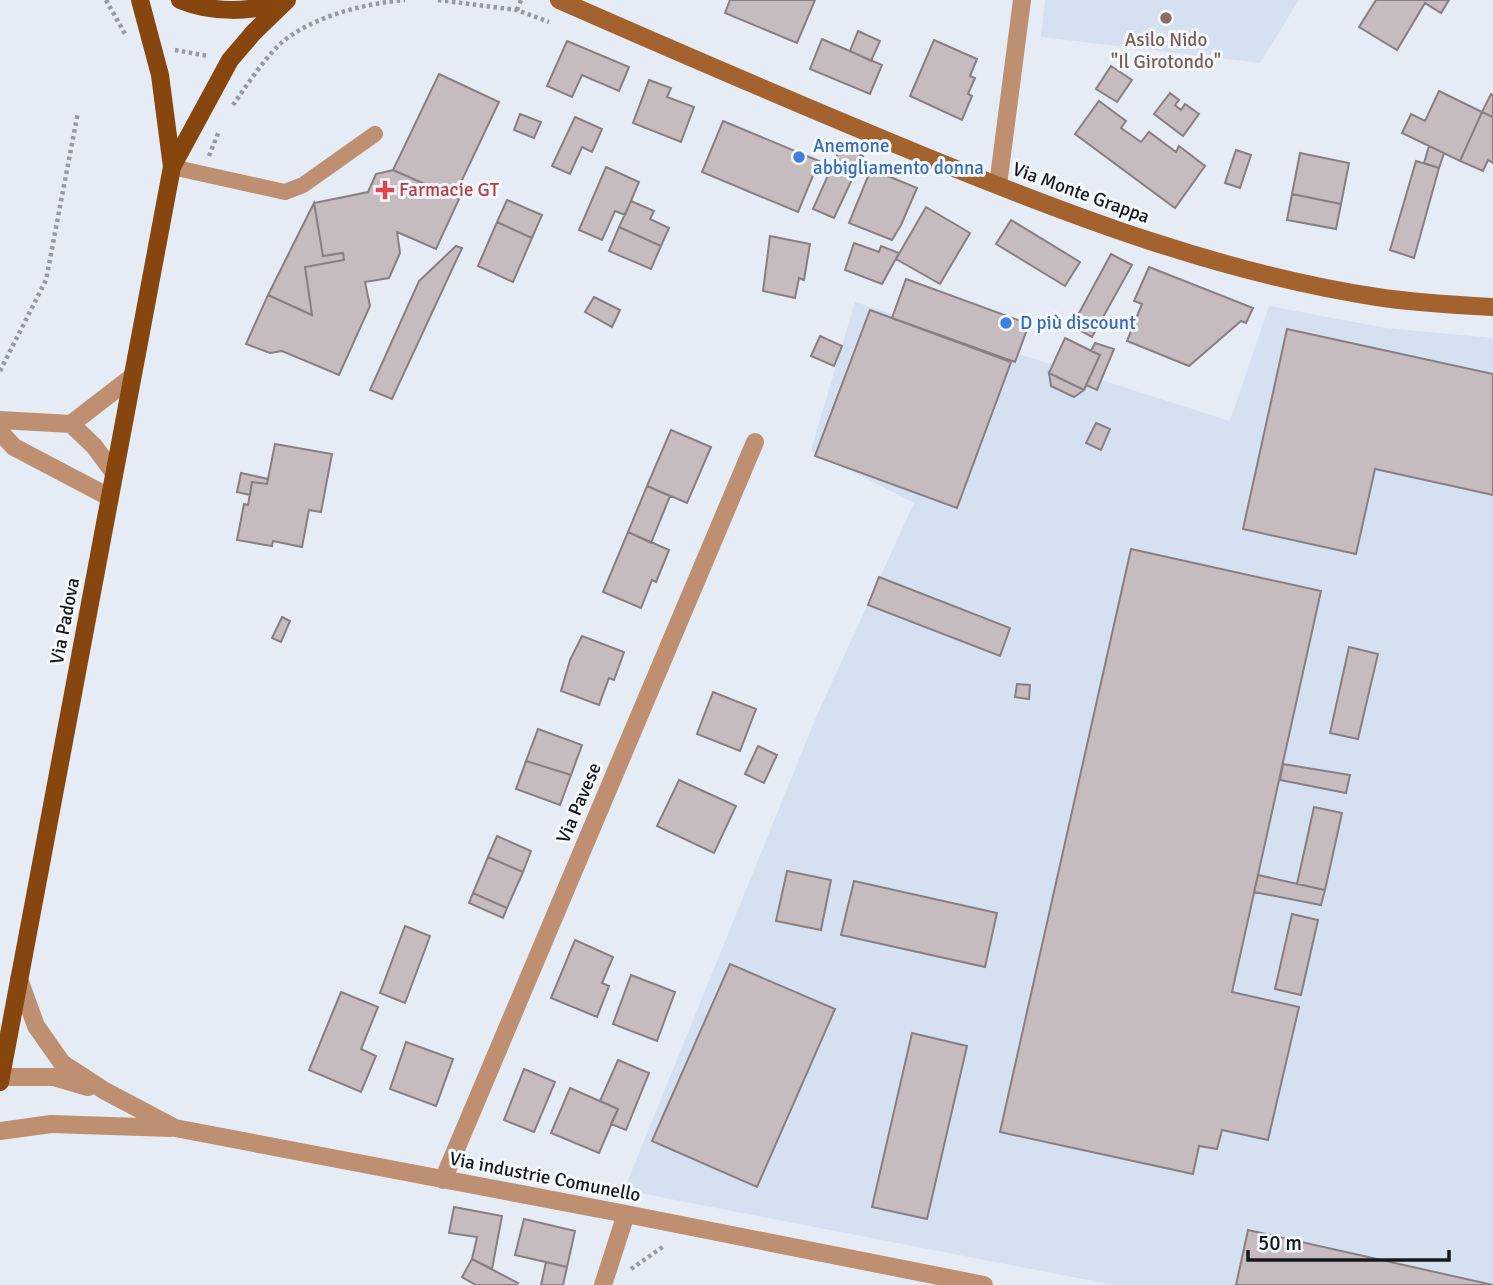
<svg xmlns="http://www.w3.org/2000/svg" width="1493" height="1285" viewBox="0 0 1493 1285" font-family="Signika,sans-serif">
<style>
.built{fill:#d5e1f0}
.building{fill:#c6bbbf;stroke:#897e82;stroke-width:2}
.lines{fill:none;stroke-linecap:round;stroke-linejoin:round}
.path{stroke:#959ba1;stroke-width:4.5;stroke-dasharray:3.5 3.5;stroke-linecap:butt}
.lane{stroke:#be8f70;stroke-width:16}
.street{stroke:#be8f70;stroke-width:18}
.secondary{stroke:#a4622f;stroke-width:18}
.primary{stroke:#86460d;stroke-width:18}
.education-dot{fill:#8d6e63;stroke:#f5f9fe;stroke-width:2.5}
.shop-dot{fill:#3f7fe0;stroke:#f5f9fe;stroke-width:2.5}
.health-dot{fill:#e0444e;stroke:#f5f9fe;stroke-width:2.5}
.labels{text-anchor:middle;dominant-baseline:central;stroke-width:6;stroke-linejoin:round;paint-order:stroke}
.education-label{font-size:19px;fill:#785e54;stroke:#f5f9fe}
.shop-label{font-size:19px;fill:#366cbe;stroke:#f5f9fe;text-anchor:start}
.health-label{font-size:19px;fill:#be3a42;stroke:#f5f9fe;text-anchor:start}
.street-label{font-size:19px;fill:#16191c;stroke:#f5f9fe}
</style>
<rect width="100%" height="100%" fill="#e5ecf5"/>
<path class="built" d="M1045 0H1299L1260 63 1041 37Z
M855 302 1230 421 1269 306 1386 328 1493 338V1285H1114L624 1190 817 715 914 503 811 450Z"/>
<path class="building" d="M730 0H815L797 43 725 13Z
M1376 0H1449L1441 13 1425 3 1397 50 1359 27Z
M858 31 880 41 871 61 850 51Z
M822 39 882 65 870 94 810 69Z
M934 40 977 59 970 76 975 78 968 94 972 96 962 120 910 96Z
M567 41 629 67 619 91 582 75 572 97 547 86Z
M1111 66 1132 80 1117 102 1096 89Z
M439 74 499 102 454 197 393 170Z
M649 80 671 88 667 97 694 107 681 142 633 123Z
M1439 91 1482 112 1460 161 1402 133 1411 114 1425 121Z
M1170 93 1179 100 1175 105 1181 110 1185 104 1199 114 1183 136 1154 114Z
M1491 94 1493 95V117L1482 112Z
M1099 101 1126 121 1121 128 1141 142 1149 132 1176 152 1179 146 1205 166 1175 208 1075 134Z
M1482 112 1493 117V163L1488 160 1483 171 1460 161Z
M520 114 541 122 534 138 514 130Z
M575 117 602 129 592 152 582 147 570 174 552 166Z
M723 121 819 161 798 212 702 172Z
M841 146 863 156 834 218 813 209Z
M1429 146 1444 153 1439 168 1424 163Z
M1236 150 1251 155 1240 188 1225 183Z
M1300 153 1349 163 1341 204 1292 194Z
M1416 161 1439 168 1414 258 1390 250Z
M606 167 639 182 625 215 615 211 602 240 579 230Z
M871 169 917 188 901 225 892 240 849 223Z
M393 170 459 199 436 249 397 232 400 253 389 278 365 282 370 306 339 375 282 351 270 353 246 344 268 295 312 315 305 267 344 260 343 253 323 256 314 203 368 192 376 174Z
M1292 194 1341 204 1336 229 1287 220Z
M507 200 542 215 532 238 497 222Z
M631 201 654 211 650 219 669 228 661 246 619 227Z
M314 203 323 256 343 253 344 260 305 267 312 315 268 295Z
M926 207 970 233 940 284 896 259Z
M1011 220 1080 262 1065 286 996 244Z
M497 222 532 238 513 282 478 266Z
M619 227 661 246 651 269 609 251Z
M770 236 810 244 804 280 799 278 795 298 763 291Z
M854 243 879 252 881 246 899 253 882 284 845 270Z
M456 246 462 248 392 399 370 390 419 281Z
M1111 254 1132 265 1092 337 1072 326Z
M1149 267 1253 308 1246 323 1241 321 1189 366 1127 341 1142 304 1134 301Z
M906 279 1029 324 1015 362 892 318Z
M594 297 620 310 612 327 585 312Z
M870 310 1011 362 957 508 815 456Z
M1287 329 1493 374V495L1375 469 1356 554 1243 529Z
M820 336 842 346 834 366 811 356Z
M1065 338 1100 355 1084 390 1049 373Z
M1095 343 1114 349 1097 390 1086 385 1100 355 1091 351Z
M1049 373 1084 390 1074 397 1051 386Z
M1096 423 1110 429 1101 450 1086 443Z
M671 430 711 447 687 503 647 486Z
M275 444 332 454 321 512 309 510 302 547 273 541 272 546 237 540 244 504 248 505 252 482 267 484Z
M241 473 268 479 267 484 252 482 250 495 237 492Z
M647 486 670 496 651 543 628 532Z
M628 532 669 550 656 582 652 580 641 608 603 592Z
M1131 549 1321 591 1232 992 1299 1007 1268 1140 1222 1130 1217 1149 1199 1146 1193 1174 1000 1132Z
M879 577 1010 628 1000 656 868 605Z
M282 617 290 621 281 642 272 638Z
M582 636 624 652 614 680 609 678 599 705 561 691 570 660Z
M1349 647 1378 654 1358 739 1330 733Z
M1017 684 1030 685 1029 699 1015 697Z
M713 692 756 709 740 751 697 734Z
M538 729 582 745 571 775 526 761Z
M758 746 777 755 764 783 745 774Z
M526 761 571 775 560 805 516 789Z
M1283 764 1350 775 1346 793 1280 780Z
M679 780 736 806 714 853 657 826Z
M1314 807 1342 813 1325 890 1297 884Z
M497 836 531 851 523 872 488 857Z
M488 857 523 872 507 908 473 893Z
M787 871 831 880 821 930 776 921Z
M1258 875 1325 890 1321 905 1254 892Z
M854 881 997 913 985 967 841 935Z
M473 893 507 908 503 918 469 903Z
M1292 914 1318 920 1301 995 1275 989Z
M405 926 430 936 405 1003 380 993Z
M575 940 613 957 602 983 609 986 597 1017 551 998Z
M730 964 835 1009 757 1187 652 1141Z
M631 975 675 992 657 1041 613 1024Z
M341 992 378 1007 361 1049 376 1056 361 1092 309 1070Z
M912 1033 967 1046 927 1219 872 1207Z
M406 1042 453 1059 436 1106 390 1089Z
M618 1060 649 1073 626 1130 611 1124 618 1109 600 1101Z
M524 1069 555 1082 534 1132 504 1120Z
M570 1088 618 1109 599 1153 551 1133Z
M454 1207 502 1216 492 1269 472 1259 477 1237 449 1233Z
M524 1219 575 1231 567 1267 515 1255Z
M1248 1230 1493 1285H1236Z
M472 1259 518 1283 516 1285H476L462 1277Z
M546 1262 567 1267 563 1285H541Z"/>
<g class="lines">
<path class="path" d="M106 0 125 34
M438 0 517 10 549 22
M517 10 521 0
M175 50 208 56
M233 105C247 85 261 63 279 45 309 17 366 3 405 0
M209 156 219 131
M0 371 46 280 78 112
M631 1269 664 1246"/>
<path class="lane" d="M172 167 285 192 303 185 375 134"/>
<path class="street" d="M998 185 1022 0
M0 420 71 424 132 377
M71 424 94 446 114 473
M0 432 14 447 109 497
M19 979 36 1026 62 1063 105 1091 175 1128 626 1214 984 1285
M1 1077H54L88 1087
M0 1131 51 1124 171 1128
M443 1180 755 442
M603 1285 626 1214"/>
<path class="secondary" d="M559 0C682 54 805 107 929 158 1074 217 1221 273 1377 297 1416 303 1454 305 1493 307"/>
<path class="primary" d="M140 0 160 75 172 167
M180 0C211 13 251 13 283 1
M0 1082 172 167 230 60 254 32 287 0"/>
</g>
<circle class="education-dot" cx="1166" cy="18" r="7"/>
<g class="shop-dot">
<circle cx="799" cy="157" r="7"/>
<circle cx="1006" cy="323" r="7"/>
</g>
<path class="health-dot" d="M381.5 179.5h7v7h7v7h-7v7h-7v-7h-7v-7h7z"/>
<g class="labels">
<g class="education-label">
<text x="1166" y="40">Asilo Nido<tspan x="1166" dy="22">"Il Girotondo"</tspan></text>
</g>
<g class="shop-label">
<text x="813" y="146">Anemone<tspan x="813" dy="22">abbigliamento donna</tspan></text>
<text x="1020" y="323">D più discount</text>
</g>
<g class="health-label">
<text x="399" y="190">Farmacie GT</text>
</g>
<g class="street-label">
<text transform="translate(1081 193) rotate(20)">Via Monte Grappa</text>
<text transform="translate(65 621) rotate(-79)">Via Padova</text>
<text transform="translate(579 803) rotate(-67)">Via Pavese</text>
<text transform="translate(545 1177) rotate(11)">Via industrie Comunello</text>
</g>
</g>
<path d="M1248 1250v10h201v-10" fill="none" stroke="#16191c" stroke-width="3.5"/>
<text x="1258" y="1250" font-size="21" fill="#16191c" stroke="#f5f9fe" stroke-width="5" paint-order="stroke">50 m</text>
</svg>
